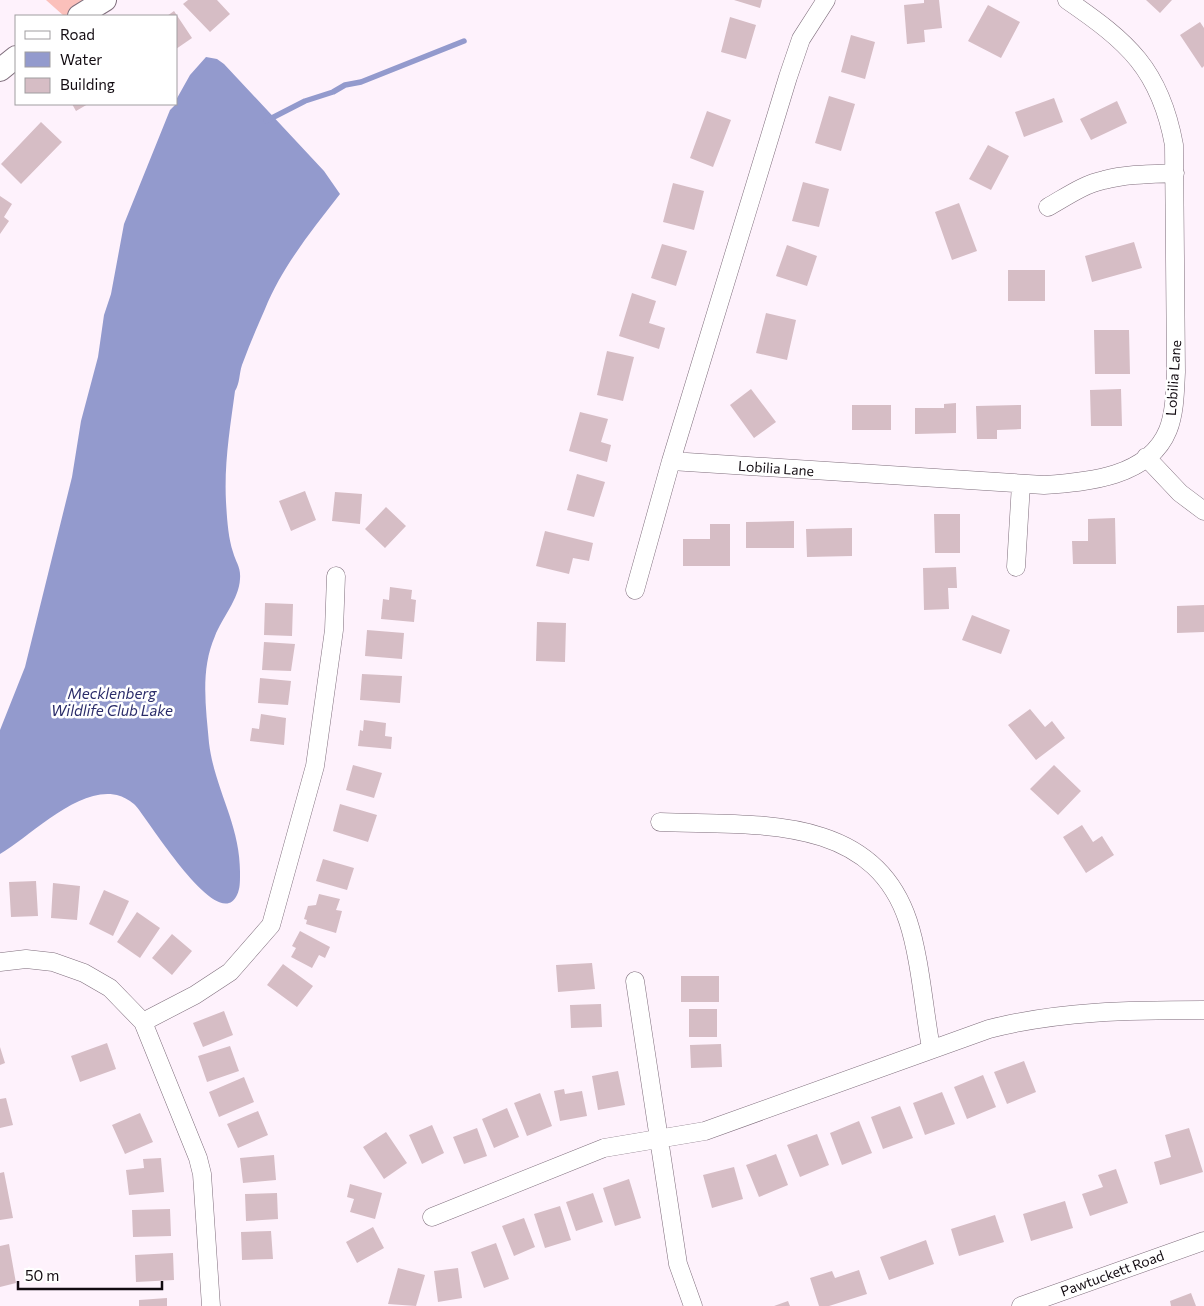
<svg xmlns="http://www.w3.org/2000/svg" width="1204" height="1306" viewBox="0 0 1204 1306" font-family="Commissioner,sans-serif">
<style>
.green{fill:#fbc0bb}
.water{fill:#939acd}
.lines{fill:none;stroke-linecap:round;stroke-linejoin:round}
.stream{stroke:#939acd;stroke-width:5.5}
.building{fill:#d6bdc5}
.minor-casing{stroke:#7f6e7c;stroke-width:19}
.tertiary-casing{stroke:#7f6e7c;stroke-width:24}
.minor{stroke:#fff;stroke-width:18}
.tertiary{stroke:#fff;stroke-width:22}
.labels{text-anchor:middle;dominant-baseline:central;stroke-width:5;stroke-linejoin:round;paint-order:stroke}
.street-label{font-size:14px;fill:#120b11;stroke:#fff}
.water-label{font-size:15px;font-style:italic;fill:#2b2d6a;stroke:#fff}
</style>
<rect width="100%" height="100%" fill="#fef2fc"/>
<path class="green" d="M46 0H105L79 16H64Z"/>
<path class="water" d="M206 57 217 59 224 64 324 171 340 194C312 230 282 267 265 309 257 327 249 346 242 365 239 374 240 383 235 391 230 428 224 464 226 502 227 518 228 537 233 552 236 563 241 567 240 579 239 599 222 618 215 636 200 670 206 708 209 743 215 791 241 825 240 875 240 882 240 889 237 895 218 936 147 817 135 805 132 802 124 797 120 796 81 783 30 837 0 854V730L25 667 72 477 81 421 98 357 104 315 111 294 124 224 170 110 176 104V100L190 75Z"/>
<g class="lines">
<path class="stream" d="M266 121 305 101 333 92 345 85 361 82 464 41"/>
</g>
<path class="building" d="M188 0H217L230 14 210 32 183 4Z
M734 0H762L760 8Z
M924 0H939L942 28 924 30 925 42 907 44 904 5 924 3Z
M1146 0H1172L1160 13Z
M988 5 1020 22 1001 58 968 41Z
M174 11 192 38 176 49V16H167Z
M730 17 756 25 746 59 721 52Z
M1200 22 1204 28V66L1202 68 1180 35Z
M851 35 875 42 865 79 841 72Z
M829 96 855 104 841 151 815 143Z
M1054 98 1063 122 1024 137 1015 112Z
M1117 101 1127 123 1091 140 1080 119Z
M72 104H88L76 111Z
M707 111 731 120 713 167 690 158Z
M41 122 62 142 21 184 1 164Z
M988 145 1009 156 991 190 969 179Z
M803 182 829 189 819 227 792 221Z
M673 183 704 191 694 230 663 222Z
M0 196 12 204 4 217 9 221 0 234Z
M959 203 977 251 952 260 935 212Z
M1134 242 1142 268 1092 282 1085 256Z
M662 244 687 251 676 286 651 278Z
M787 245 817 256 807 286 776 276Z
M1008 270H1045V301H1008Z
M632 293 656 301 649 323 665 328 659 349 619 336Z
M766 313 796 320 787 360 756 353Z
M1094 330H1129L1130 374H1095Z
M607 351 634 357 623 401 597 395Z
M751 389 776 422 754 438 730 405Z
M1121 389 1122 426H1091L1090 390Z
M956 403V433L915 434V408H944V404Z
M852 405H891V430H852Z
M1021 405V429L997 430V439H977L976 406Z
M580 412 608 419 601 442 611 445 607 462 569 451Z
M577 474 605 482 594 517 567 510Z
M305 491 316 520 291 531 279 501Z
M335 492 362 494 360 524 332 521Z
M386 507 406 526 385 548 365 529Z
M934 514H960V553H935Z
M1115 518 1116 564H1073L1072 541H1088V519Z
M794 521V548H746V522Z
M710 524H730V566H683V539H710Z
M852 528V556L807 557 806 529Z
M545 531 593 543 589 561 573 558 569 574 536 566Z
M956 567 957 588H948L949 609 924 610 923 568Z
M390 587 412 590 411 599 416 600 414 622 381 619 383 599 389 600Z
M265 603 293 604 292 636 264 635Z
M1204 605V632L1177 633V606Z
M972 615 1010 630 1001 654 962 640Z
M537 622 566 623 565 662 536 661Z
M367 630 404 633 402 659 365 656Z
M264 642 295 644 291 671 262 670Z
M362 674 402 676 400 703 360 700Z
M260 678 291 681 288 705 258 703Z
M1030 709 1045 727 1052 721 1065 738 1036 760 1008 725Z
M261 714 286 718 284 745 250 741 252 728 259 729Z
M364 720 386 723 385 736 392 737 391 749 358 746 360 730 363 731Z
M353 765 382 773 374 798 346 790Z
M1054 765 1081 791 1058 815 1030 789Z
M340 804 377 815 368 842 333 831Z
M1082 825 1093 842 1102 836 1114 855 1086 873 1063 837Z
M323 859 354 868 347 890 316 881Z
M36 881 38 916 11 917 9 882Z
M53 883 80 886 77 920 51 918Z
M104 890 129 901 113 936 89 924Z
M319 894 340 899 336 910 342 911 336 933 306 924 307 920 304 919 308 906 316 905Z
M137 912 160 928 140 958 117 942Z
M300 931 330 947 325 958 319 955 312 968 291 957 296 948 292 946Z
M172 934 192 951 172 975 152 958Z
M592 963 595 989 558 992 556 965Z
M283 964 313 986 297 1007 267 985Z
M681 976H719V1002H681Z
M601 1004 602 1027 571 1028 570 1005Z
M689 1009H717V1037H689Z
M224 1011 233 1035 203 1047 193 1023Z
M107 1043 116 1069 80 1082 71 1056Z
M721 1044 722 1067 691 1068 690 1045Z
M230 1046 239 1071 207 1082 198 1056Z
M0 1047 5 1063 0 1065Z
M1024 1061 1036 1092 1007 1104 994 1072Z
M618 1071 625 1105 598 1110 592 1076Z
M983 1075 996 1107 967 1119 954 1087Z
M244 1077 254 1102 219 1117 209 1092Z
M564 1089 565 1094 582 1091 587 1116 560 1121 554 1091Z
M942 1092 955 1124 925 1135 913 1103Z
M540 1093 552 1126 527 1136 514 1103Z
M6 1098 13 1125 0 1128V1099Z
M900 1106 913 1138 883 1149 871 1117Z
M507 1108 519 1137 494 1148 482 1119Z
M258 1111 268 1135 238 1148 227 1124Z
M140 1113 153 1142 125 1154 112 1125Z
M859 1121 872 1153 842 1165 830 1133Z
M432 1125 444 1153 422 1164 409 1135Z
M477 1128 487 1156 464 1164 453 1137Z
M1189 1128 1203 1172 1160 1185 1154 1162 1171 1157 1165 1135Z
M386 1132 407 1163 384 1179 363 1147Z
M817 1134 829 1165 800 1177 787 1145Z
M776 1154 788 1185 759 1197 746 1165Z
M274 1155 276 1180 243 1183 240 1158Z
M161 1158 164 1192 129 1195 126 1170 144 1168 143 1159Z
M734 1167 743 1199 712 1208 703 1175Z
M1116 1169 1128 1203 1090 1216 1082 1194 1103 1187 1098 1175Z
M4 1172 13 1218 0 1220V1173Z
M629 1179 641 1218 615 1226 603 1188Z
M350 1184 382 1193 375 1219 350 1212 354 1199 347 1197Z
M277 1193 278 1219 246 1221 245 1194Z
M593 1193 603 1222 576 1231 566 1202Z
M1065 1201 1073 1228 1031 1241 1023 1214Z
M560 1206 571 1240 545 1248 534 1214Z
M170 1209 171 1236 133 1237 132 1210Z
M995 1215 1004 1242 959 1256 951 1229Z
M524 1218 535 1247 514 1256 502 1226Z
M373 1227 384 1248 357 1263 346 1242Z
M271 1231 273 1259 242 1260 241 1232Z
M926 1240 934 1264 889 1280 880 1257Z
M496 1243 509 1279 484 1288 471 1252Z
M9 1244 16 1283 0 1287V1246Z
M173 1253 174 1280 136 1282 135 1255Z
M398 1268 425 1275 416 1306 388 1304Z
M458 1268 462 1298 438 1302 434 1271Z
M859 1270 867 1294 829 1306H819L810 1278 832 1271 835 1278Z
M1191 1293 1196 1306H1171L1170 1301Z
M167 1298V1306H139V1300Z
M788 1301 790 1306H774Z"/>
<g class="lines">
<defs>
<path id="minor" d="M1048 207C1066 197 1084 184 1104 180 1127 174 1151 174 1175 173
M1146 457 1180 493 1204 511
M671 461 1044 485C1088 482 1149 477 1168 430 1175 412 1175 391 1176 372L1174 145C1160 69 1128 42 1067 0
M1016 567 1021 484
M635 590 671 461 788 77 801 39 826 0
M660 822C752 826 872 812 908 921 920 957 924 1010 931 1048
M0 962 26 959 53 962 84 973 110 988 143 1022 198 1158 202 1174 211 1306
M635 981 678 1264 693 1306
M143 1022 195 995 230 972 271 925 315 766 334 630 336 576
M432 1217 604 1148 705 1131 989 1029C1059 1011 1131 1010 1204 1010
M1021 1306 1204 1241"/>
<path id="tertiary" d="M79 16 105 0
M0 70 16 57"/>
</defs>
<use href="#minor" class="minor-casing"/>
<use href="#tertiary" class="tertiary-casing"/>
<use href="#minor" class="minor"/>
<use href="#tertiary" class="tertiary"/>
</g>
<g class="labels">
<g class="street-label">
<text transform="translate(1173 378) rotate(-86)">Lobilia Lane</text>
<text transform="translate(776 468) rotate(4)">Lobilia Lane</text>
<text transform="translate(1112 1273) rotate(-20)">Pawtuckett Road</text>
</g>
<g class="water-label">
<text x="112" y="693">Mecklenberg<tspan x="112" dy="17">Wildlife Club Lake</tspan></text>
</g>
</g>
<rect x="15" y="15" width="162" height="90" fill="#ffffff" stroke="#a09da0"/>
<rect x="25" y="31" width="25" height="8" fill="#ffffff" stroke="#a09da0"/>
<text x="60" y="40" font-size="15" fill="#120b11">Road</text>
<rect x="25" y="52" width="25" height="15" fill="#939acd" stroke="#a09da0"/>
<text x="60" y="65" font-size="15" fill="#120b11">Water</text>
<rect x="25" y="78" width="25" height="15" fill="#d6bdc5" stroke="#a09da0"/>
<text x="60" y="90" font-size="15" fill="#120b11">Building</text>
<path d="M18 1281v8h144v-8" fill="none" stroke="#120b11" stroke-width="2.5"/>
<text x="25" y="1281" font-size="15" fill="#120b11" stroke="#ffffff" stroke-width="4" paint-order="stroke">50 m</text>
</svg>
